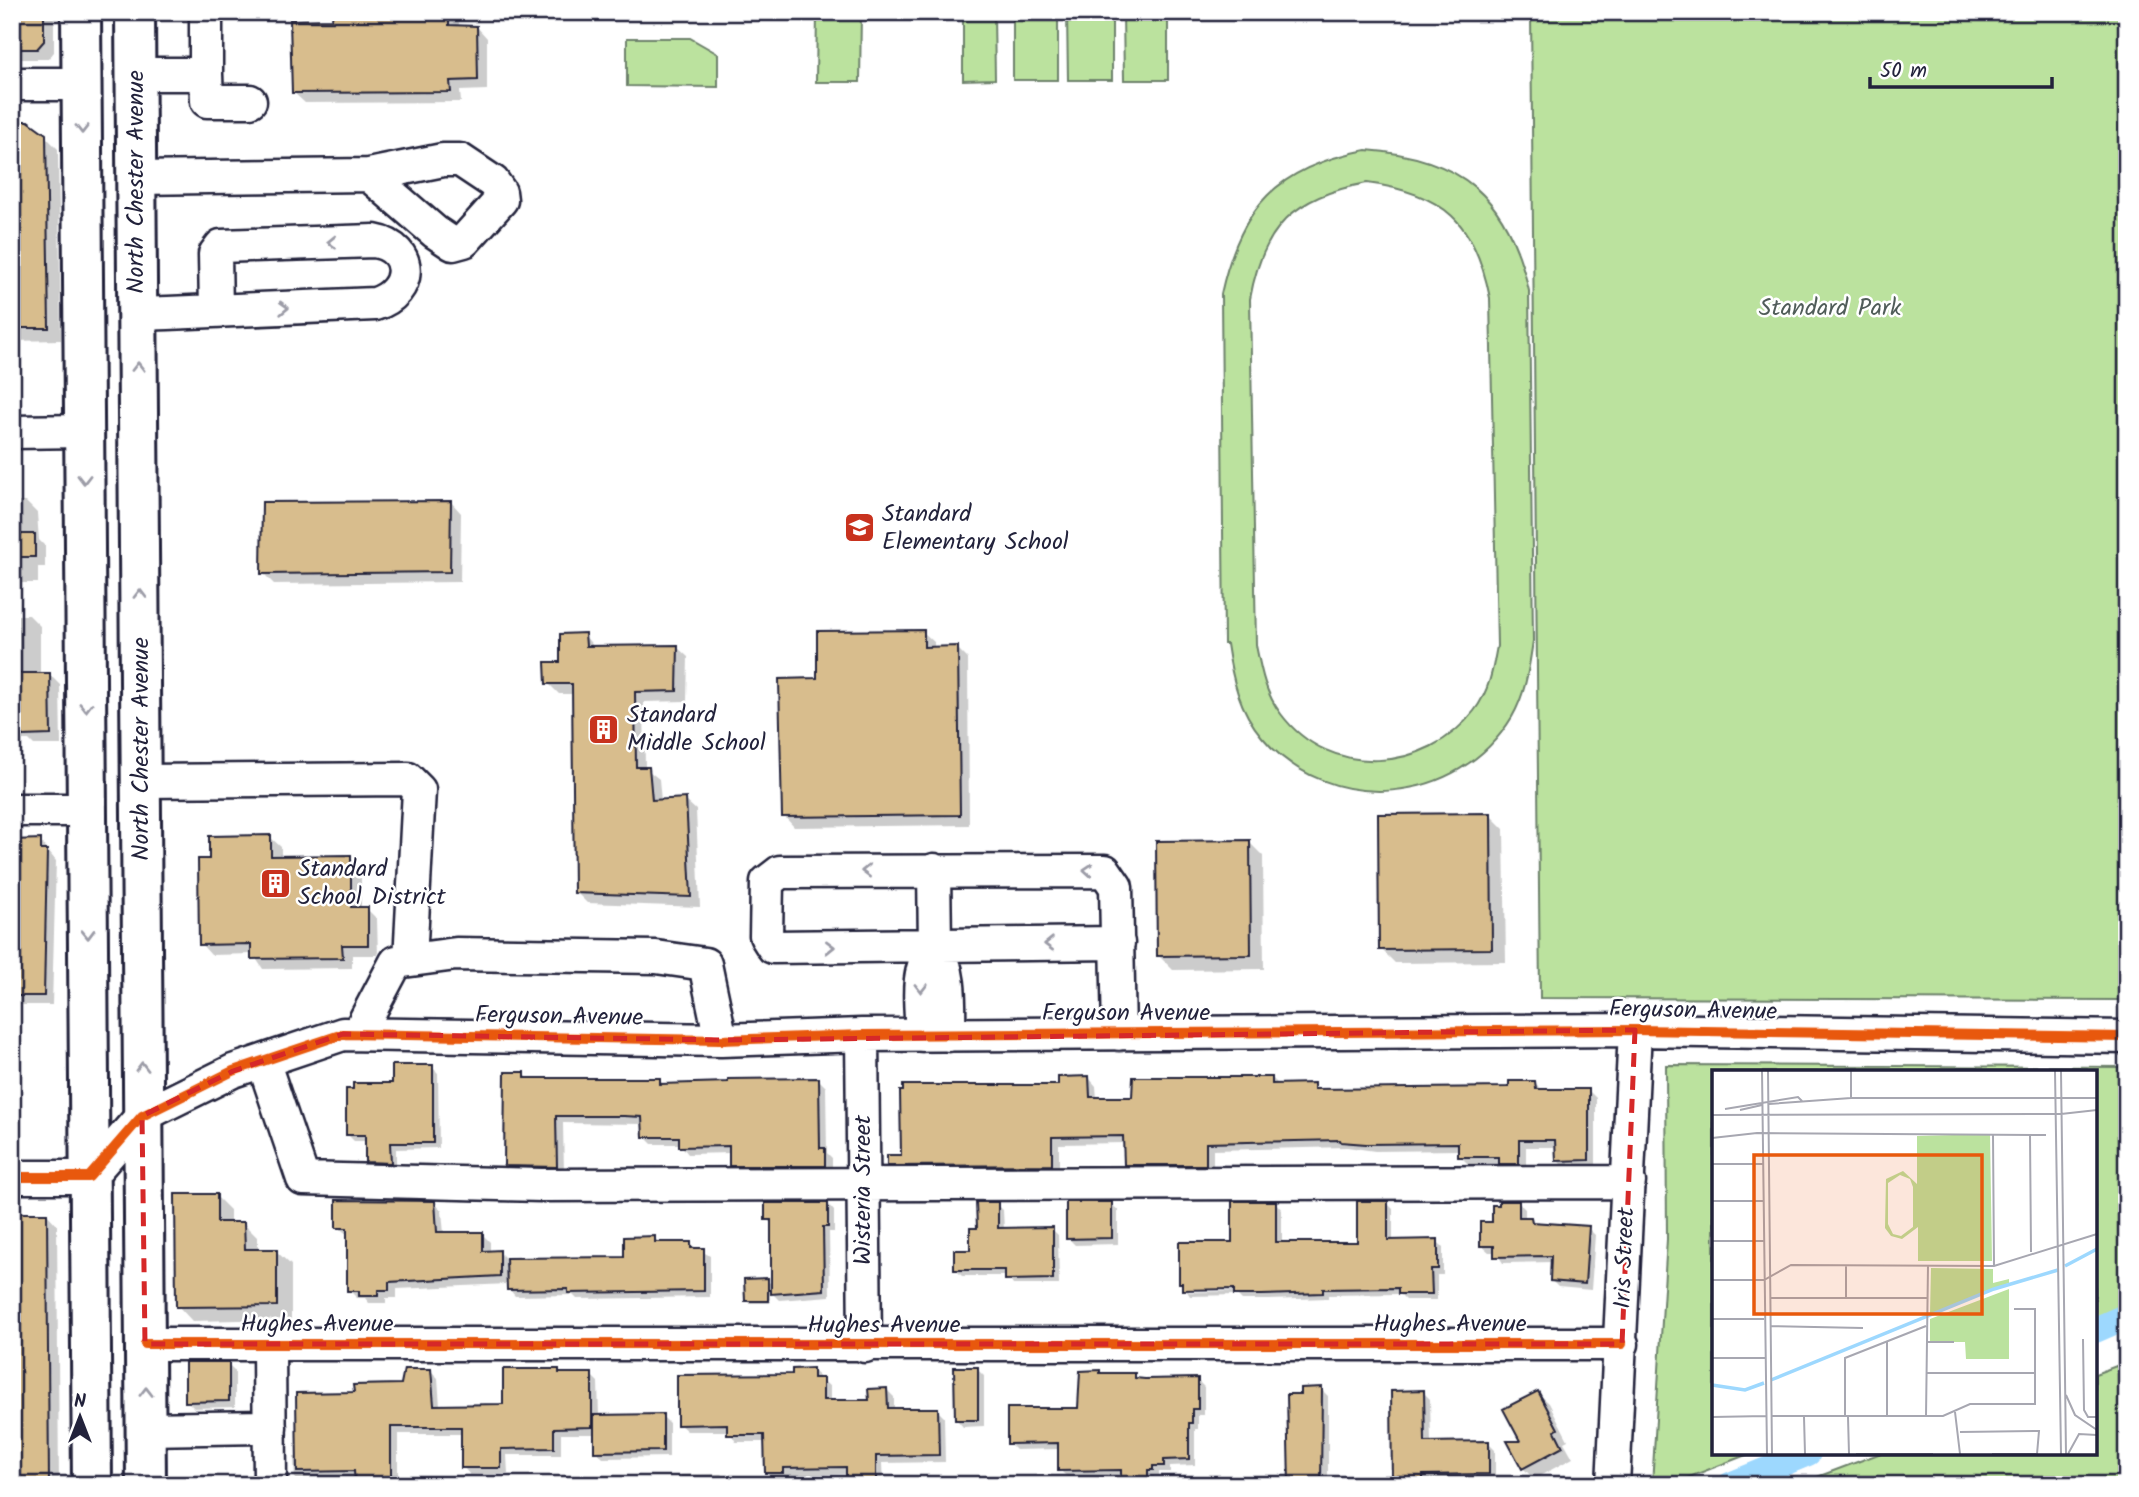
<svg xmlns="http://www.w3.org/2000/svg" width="2139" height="1497" viewBox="0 0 2139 1497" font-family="Kalam,sans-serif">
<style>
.green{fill:#bbe29e;stroke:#6e826c;stroke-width:2;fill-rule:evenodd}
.shadow{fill:#0003;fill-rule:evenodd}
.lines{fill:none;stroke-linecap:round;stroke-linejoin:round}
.canal{stroke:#9dd8fe;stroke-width:26}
.building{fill:#d8bd8d;stroke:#22223b;stroke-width:2}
.minor-casing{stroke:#22223b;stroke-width:37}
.major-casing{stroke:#22223b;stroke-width:44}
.minor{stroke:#fff;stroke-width:32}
.major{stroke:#fff;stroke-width:38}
.cycleway-casing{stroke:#fff;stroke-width:15}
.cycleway{stroke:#e8590c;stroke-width:10}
.oneway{stroke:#9c9ca7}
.marked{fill:none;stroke:#d62828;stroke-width:5;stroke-dasharray:14 9;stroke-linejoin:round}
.labels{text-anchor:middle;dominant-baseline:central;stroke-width:5;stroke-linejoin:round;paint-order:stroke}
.street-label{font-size:24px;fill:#22223b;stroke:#fff}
.park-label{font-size:24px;fill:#505c59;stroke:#fff}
.poi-label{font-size:24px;fill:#22223b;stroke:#fff;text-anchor:start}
.inset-river{fill:none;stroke:#9dd8fe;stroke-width:3.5}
.inset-road{fill:none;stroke:#a7a7b1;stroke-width:2}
.view{fill:#e8590c;fill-opacity:0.15;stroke:#e8590c;stroke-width:3.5}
.inset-edge{fill:none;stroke:#22223b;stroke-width:3.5}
</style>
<rect width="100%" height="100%" fill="#fff"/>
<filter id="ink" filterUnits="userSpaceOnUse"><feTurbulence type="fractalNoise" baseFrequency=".0143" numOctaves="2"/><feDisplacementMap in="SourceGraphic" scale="14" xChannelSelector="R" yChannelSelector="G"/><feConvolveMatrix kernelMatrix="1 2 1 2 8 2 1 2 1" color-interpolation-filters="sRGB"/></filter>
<g filter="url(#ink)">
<path class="green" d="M817 12H861L860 82H816Z
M1013 12H1058V80H1013Z
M1067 12H1112V80H1068Z
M1123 12H1168V80H1124Z
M1531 12H2127V1000L1540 998Z
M963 14H994L995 79 963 80Z
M627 38H690L718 54V87L627 86Z
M1366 150C1462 157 1508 197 1529 291L1533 641C1529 667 1526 693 1512 717 1459 806 1329 817 1262 737 1239 710 1232 678 1227 644H1224L1221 294C1240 207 1277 167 1366 150ZM1367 183C1444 193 1475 222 1490 298L1497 646C1493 669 1489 692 1474 711 1427 772 1330 780 1281 714 1265 693 1261 670 1256 645L1250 299C1263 226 1295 196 1367 183Z
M1666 1065 2127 1067V1308L2095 1320V1072H1714V1453H1751L1669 1485H1652L1667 1239Z
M2127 1362V1485H1796L1881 1453H2095V1374Z"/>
<path class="shadow" d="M12 12H56L54 13V52L48 59H12Z
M449 12 459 22V27H477L487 38V90L460 91 461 102 305 103 294 93 334 21Z
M12 123 44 135 58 149 61 340 12 341Z
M12 502H26L37 513 39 540 45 546V567H38V583H12Z
M451 502 461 513 460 582 274 584 263 573Z
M12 615H29L40 626V675H50L60 685 61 745H34L29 740H12Z
M923 632 934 642V649L957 648 968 659 969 825 794 827 784 816 819 680Z
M584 635 595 648 677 647 688 657 687 701 644 702 645 768 659 779 661 801 685 800 696 810 700 907 587 903 576 892 574 694H559L548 683Z
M1490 815 1504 829 1506 962 1395 963 1381 949Z
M270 837 281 847V858L350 857 361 868V909H367L377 919 378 955H352V968L263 969 253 954 211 955 201 944 211 861Z
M40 841 56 861 52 1005H12V842Z
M1249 842 1263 856 1264 969 1173 970 1159 956Z
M432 1067 438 1073 439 1148 396 1149V1168H373L367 1161 366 1141H354L348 1135 394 1084Z
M524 1074 531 1080H659L665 1085 819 1080 826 1087 827 1153 832 1158V1173H738L731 1165V1153L688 1154 680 1144H652L644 1136V1124L563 1123 564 1173H514L506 1165Z
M1089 1078 1096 1086 1097 1099H1133L1272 1078 1279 1085H1313L1319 1091 1511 1089 1535 1083 1543 1091 1588 1090 1596 1098V1167L1565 1168 1557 1160V1147H1526V1171H1508L1501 1164H1468L1460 1156V1150L1375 1151 1347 1147 1213 1150V1172H1133L1125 1164V1143L1059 1144V1172L897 1173 889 1165 1060 1087Z
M216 1196 230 1210V1224H244L258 1238V1251H276L291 1265V1319L192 1321 178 1306Z
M434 1202 442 1211 444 1234H482L490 1242V1252H499L507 1260 626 1258 655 1238 660 1244H690L710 1256V1297L577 1299 573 1295 515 1296 509 1289 508 1284 397 1289V1298H386V1303H369L365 1298H357L349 1290 348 1235 338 1227Z
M1518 1202 1525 1209V1219H1531L1536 1224 1588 1228 1595 1235 1591 1290 1558 1287 1551 1280 1553 1262 1503 1263 1496 1252H1489L1482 1246 1494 1224Z
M1276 1203 1282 1210V1244L1359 1243 1387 1203 1393 1209V1241H1437L1443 1247V1275H1437V1300H1406L1400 1294 1328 1295V1298L1269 1300H1242L1237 1295 1190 1296 1181 1282 1234 1244ZM1242 1287V1291L1189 1292 1185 1288Z
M828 1204 834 1211V1232H829L830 1296 779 1300 770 1291V1303H749L746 1300 767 1280 772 1285V1225L767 1219Z
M997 1204 1003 1210 1004 1230 1052 1229 1058 1235 1059 1285H1013L1007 1276H962L956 1270 972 1251 979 1230Z
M1111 1204 1118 1210V1244L1075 1245 1068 1238Z
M47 1214 57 1225 59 1485H12Z
M228 1364 235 1371V1407L194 1408 187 1401Z
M977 1369 984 1376V1426L963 1427 957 1420Z
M812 1370 830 1387V1402H871L887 1390 894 1397V1410H937L944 1417 945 1462 882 1463 883 1485H848V1474L790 1475V1479H777L782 1485H681V1475L721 1474 726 1480 773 1479 766 1472V1442H736L729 1431H687L679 1424Z
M431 1371 438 1378 440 1406H505L559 1371 563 1375H591L598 1382 599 1417 662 1416 669 1423V1457L603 1458 596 1451V1434H561V1455H507L508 1474 470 1475 463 1467V1434H398V1481L405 1485H295L294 1457H298L355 1394 403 1386Z
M1134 1375 1139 1380H1197L1204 1387V1415H1198V1429H1195V1465L1170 1466V1472H1159V1476H1154V1484L1123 1485V1476L1067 1477 1060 1470V1449L1016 1450 1009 1443 1080 1410Z
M1321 1389 1328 1396V1485H1290L1302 1395Z
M1423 1392 1430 1399 1431 1443H1488L1495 1450V1480L1393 1485Z
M1538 1393 1549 1403 1568 1440 1564 1442 1573 1458 1534 1479 1523 1468V1442Z"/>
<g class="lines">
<path class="canal" d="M2095 1330 2127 1316
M1730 1485 1808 1453"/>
</g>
<path class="building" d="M12 12H44V41L37 49H12Z
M333 12H449V25L477 26 478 80 450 81 451 92 292 93 290 20 332 19Z
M12 121H28L46 134 49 328H12Z
M451 501 450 572 261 574 262 502Z
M12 534H35V557H12Z
M924 630V647L958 646 960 815 782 817 779 679 817 678V631Z
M585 633 586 646 678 645 677 691 635 692 636 767H649L652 800 686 798 691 897 574 893 572 684H546L545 662H560V634Z
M12 673H50L51 735 22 736V730H12Z
M1491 813 1492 949 1379 950 1378 814Z
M271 835V856L351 855V907H368V945H342L343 958 251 959V944L199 945 198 859H209V836Z
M41 839V850H47L44 996H12V840Z
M1250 840 1251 955 1157 956 1156 841Z
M392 1065H433V1143H390L391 1163 365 1162V1135H346V1089H353V1083H392Z
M505 1072H525V1078H660V1084L728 1082V1079L819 1078 820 1148H825V1166H729V1146L679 1147V1137H643L642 1117 624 1116H556L557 1167 504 1166Z
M1089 1076 1090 1097H1132L1133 1077H1272V1084L1314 1083V1089L1509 1087V1081H1535L1536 1089H1589V1160L1556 1161 1555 1140H1519V1164H1499V1157H1458V1143L1366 1144 1341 1142 1340 1140 1206 1143V1165H1124L1123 1136 1052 1137V1165L887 1166V1155H901L900 1091H903V1085H1058V1077Z
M175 1194H217V1222H244L245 1249H277V1306L176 1307Z
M336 1200 435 1201 437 1232H483V1251L500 1250V1276L389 1282V1290H378V1296H359V1291H347V1228H336Z
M1232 1201H1276V1242H1357V1201H1388V1240L1438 1239V1269H1431L1432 1294H1398V1288L1323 1289V1293L1262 1295H1234V1289L1182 1290V1283H1179V1242H1232Z
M1499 1201H1519V1217H1531L1532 1222 1589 1226 1585 1284 1550 1281 1551 1256 1494 1257V1246H1480V1222H1492V1205H1499Z
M976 1202H998V1228L1053 1227V1279L1005 1280V1270H954V1250H970V1228H977Z
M1066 1202H1112V1238L1066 1239Z
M765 1203H828V1227H823L824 1290 771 1294V1220H765Z
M12 1213H47L49 1485H12Z
M655 1236V1242H691V1248H704V1291L568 1293V1289L507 1290 506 1258 624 1257V1237Z
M768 1278V1301H745L744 1279Z
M185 1362H229V1401L185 1402Z
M954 1367H978V1420H955Z
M813 1368V1378H823V1400H869L868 1389 887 1388 888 1408H938L939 1455 876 1456V1485H846V1467L783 1468V1473H765L764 1435H727V1424L677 1425V1375L792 1374V1369Z
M404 1369H431L434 1405 503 1404V1369H559V1373H592V1427L554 1428V1448L501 1449V1468H461V1427H391V1485H355L354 1471 297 1472 296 1393 354 1392 353 1385 401 1384Z
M1100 1370V1373H1135V1378L1145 1379 1198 1378V1409H1192V1423H1189V1459L1164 1460V1466H1153V1470H1148V1478H1141V1485H1121V1470L1058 1471V1443L1007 1444V1408H1078L1080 1371Z
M1322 1387 1321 1485H1289L1287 1394H1300V1388Z
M1424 1390 1425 1442 1489 1441V1474L1423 1475V1485H1392L1391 1391Z
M1538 1391 1558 1429 1555 1431 1563 1447 1522 1469 1507 1441H1520L1503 1409Z
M663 1414V1451L594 1452V1415Z"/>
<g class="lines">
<defs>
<path id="minor" d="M136 74H206V12
M206 74 207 101H250
M12 84H81
M136 178 369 175 435 232 453 244 464 241 501 200 500 192 493 182 460 160H443L369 175
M137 314 168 313 375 304C412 293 415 248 374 241L221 246 215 254 216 311
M12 432 84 431
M141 781 408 779 419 790 410 960
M12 810H87
M934 870 935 946C952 969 949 1007 949 1035
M1118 943 773 947 766 936 767 882 780 872 1105 871 1116 887 1119 1034
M358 1034 396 962 456 954 656 957 705 964 721 1040
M862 1035 865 1346
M922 1035C921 1005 914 970 935 946
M263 1061 303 1179 542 1185 1629 1182
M12 1177H89L142 1116 233 1071 343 1034 721 1040 862 1035 1635 1030 2127 1037
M145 1344H1622
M269 1345 270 1485
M146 1429 270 1427
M1613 1485 1635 1030"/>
<path id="major" d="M81 12 92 1485
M135 12 146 1485"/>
</defs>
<use href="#minor" class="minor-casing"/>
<use href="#major" class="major-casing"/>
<use href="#minor" class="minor"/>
<use href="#major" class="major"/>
<defs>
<path id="cycleway" d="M12 1177H89L142 1116 233 1071 343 1034 721 1040 862 1035 1635 1030 2127 1037
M145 1344H1622"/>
</defs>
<use href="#cycleway" class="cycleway-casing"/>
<use href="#cycleway" class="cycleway"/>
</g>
<defs><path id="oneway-chevron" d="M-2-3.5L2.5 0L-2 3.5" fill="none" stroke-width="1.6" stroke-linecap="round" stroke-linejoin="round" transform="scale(1.75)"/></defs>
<g class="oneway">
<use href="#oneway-chevron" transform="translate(82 129) rotate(90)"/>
<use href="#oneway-chevron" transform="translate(332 242) rotate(179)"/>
<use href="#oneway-chevron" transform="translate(284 308) rotate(-2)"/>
<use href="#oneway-chevron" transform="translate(138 367) rotate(-90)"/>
<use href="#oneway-chevron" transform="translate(84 479) rotate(90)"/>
<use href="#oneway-chevron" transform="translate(140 594) rotate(-90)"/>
<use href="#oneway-chevron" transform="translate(86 707) rotate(90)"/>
<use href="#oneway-chevron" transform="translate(1088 870) rotate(-176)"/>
<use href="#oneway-chevron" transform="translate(866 871) rotate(179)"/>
<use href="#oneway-chevron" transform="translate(88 934) rotate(89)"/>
<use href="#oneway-chevron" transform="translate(1049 944) rotate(179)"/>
<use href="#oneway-chevron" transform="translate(830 947) rotate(-1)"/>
<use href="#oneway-chevron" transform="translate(921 988) rotate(90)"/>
<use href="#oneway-chevron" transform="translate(142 1067) rotate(-90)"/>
<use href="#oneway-chevron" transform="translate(146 1392) rotate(-90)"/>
</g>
</g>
<path class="marked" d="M1635 1030 1622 1344H145L142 1116 233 1071 343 1034 721 1040Z"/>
<defs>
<symbol id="school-square" viewBox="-11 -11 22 22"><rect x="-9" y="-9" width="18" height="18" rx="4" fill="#c8321e" stroke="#fff"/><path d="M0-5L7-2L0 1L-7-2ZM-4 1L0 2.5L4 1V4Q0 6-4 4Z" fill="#fff"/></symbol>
<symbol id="building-square" viewBox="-11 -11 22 22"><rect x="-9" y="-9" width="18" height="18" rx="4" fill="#c8321e" stroke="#fff"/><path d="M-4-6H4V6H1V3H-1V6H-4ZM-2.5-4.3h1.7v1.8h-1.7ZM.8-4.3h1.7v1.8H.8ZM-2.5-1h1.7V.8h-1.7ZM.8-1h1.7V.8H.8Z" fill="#fff"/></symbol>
</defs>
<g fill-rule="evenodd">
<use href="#school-square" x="842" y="510" width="35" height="35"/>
<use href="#building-square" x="586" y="712" width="35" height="35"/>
<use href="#building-square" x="258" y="866" width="35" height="35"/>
</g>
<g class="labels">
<g class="street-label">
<text transform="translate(136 182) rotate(-90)">North Chester Avenue</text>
<text transform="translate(141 749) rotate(-90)">North Chester Avenue</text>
<text transform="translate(1693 1011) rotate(1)">Ferguson Avenue</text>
<text x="1126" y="1013">Ferguson Avenue</text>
<text transform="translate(559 1017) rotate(1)">Ferguson Avenue</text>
<text transform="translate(863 1190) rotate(-90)">Wisteria Street</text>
<text transform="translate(1625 1258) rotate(-88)">Iris Street</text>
<text x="317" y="1324">Hughes Avenue</text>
<text x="1450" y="1324">Hughes Avenue</text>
<text x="884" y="1325">Hughes Avenue</text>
</g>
<g class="park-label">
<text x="1830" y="308">Standard Park</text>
</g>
<g class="poi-label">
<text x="882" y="514">Standard<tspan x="882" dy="28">Elementary School</tspan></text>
<text x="627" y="715">Standard<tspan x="627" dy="28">Middle School</tspan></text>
<text x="298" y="869">Standard<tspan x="298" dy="28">School District</tspan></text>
</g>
</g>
<g transform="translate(1712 1070)">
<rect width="385" height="385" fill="#fff"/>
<path d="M278 64 280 191H206V157L190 169 179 166 173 158 174 109 191 101 205 114V66ZM188 105 198 109 201 117V157L189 166 181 164 176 154V113ZM219 198 281 199V213L297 209V213L218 244ZM297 219V289H254L253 272H218V249Z" fill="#bbe29e" fill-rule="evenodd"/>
<path class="inset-river" d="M353 196 385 179M59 310 282 219 346 200M0 315 33 320 52 313"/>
<path class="inset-road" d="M50 1 55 384M56 1 60 384M139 1V28M343 1 349 384M349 1 354 384M57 34 139 28H384M13 39 86 27 90 31M28 40 50 35M0 45 349 44 385 40M281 65 282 196M318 65 319 182M0 68 45 63 334 65M0 94H51M0 131H51M0 171H52M134 195V228M0 210H52L79 195 282 196 385 164M59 228H215M0 249H52M59 256 151 258M371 269 372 340 376 347H385M214 272H242M0 288H54M214 303H323M354 325 363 345 385 360M243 342 248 384M60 346H231L258 334H323V239H302M133 346V288L214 256M175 346V272M214 346 216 195M0 347 54 346M92 347 93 384M136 347 137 384M248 362 327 361 325 384M144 384H221M280 384H325M356 384 367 364 385 365"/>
<path class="view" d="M42 85H270V244H42Z"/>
<rect width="385" height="385" class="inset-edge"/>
</g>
<rect width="2139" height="1497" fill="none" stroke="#fff" stroke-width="42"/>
<rect x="21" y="21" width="2097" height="1455" fill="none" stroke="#22223b" stroke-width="2.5" filter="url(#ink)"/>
<g transform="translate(80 1417)" stroke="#ffffff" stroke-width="5" paint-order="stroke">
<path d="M0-5L12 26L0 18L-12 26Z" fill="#22223b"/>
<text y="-10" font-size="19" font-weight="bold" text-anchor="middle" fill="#22223b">N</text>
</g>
<path d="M1870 77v10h182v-10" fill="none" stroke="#22223b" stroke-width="3.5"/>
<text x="1880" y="77" font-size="21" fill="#22223b" stroke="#ffffff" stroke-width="5" paint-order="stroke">50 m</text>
</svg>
